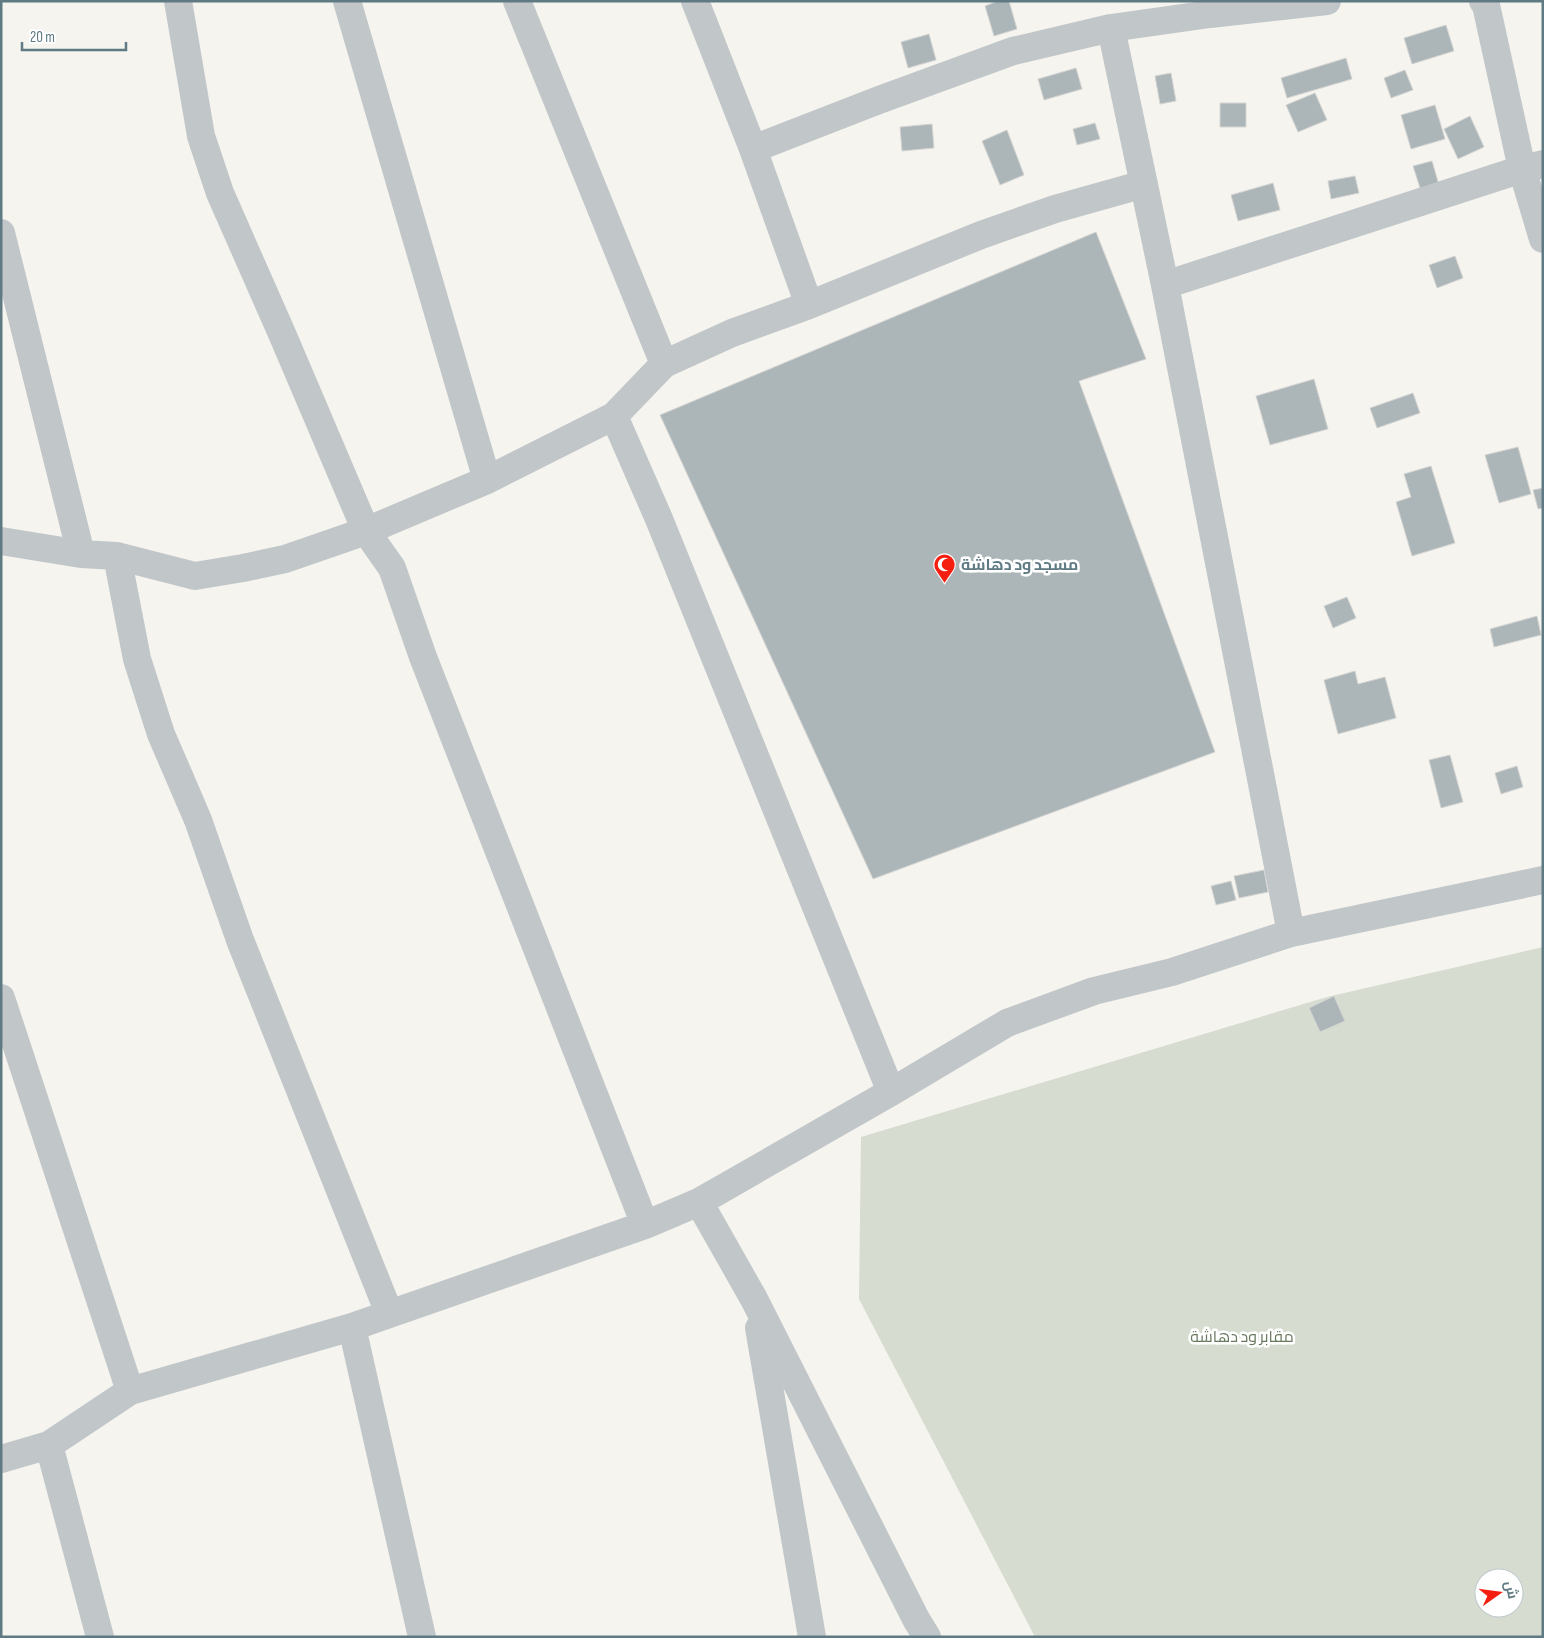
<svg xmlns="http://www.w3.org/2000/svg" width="1544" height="1638" viewBox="0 0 1544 1638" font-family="'Sofia Sans Condensed',Cairo,sans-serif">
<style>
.green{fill:#d6dcd0;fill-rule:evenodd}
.building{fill:#acb6b9;stroke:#d5d5d3}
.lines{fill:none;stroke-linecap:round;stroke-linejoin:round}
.minor{stroke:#c1c6c9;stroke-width:28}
.labels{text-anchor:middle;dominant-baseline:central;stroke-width:5;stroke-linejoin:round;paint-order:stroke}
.poi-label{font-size:16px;font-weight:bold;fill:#607a84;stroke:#fff;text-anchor:start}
.park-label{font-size:16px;fill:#697a60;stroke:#fff}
</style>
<rect width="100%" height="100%" fill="#f5f4ef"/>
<path class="green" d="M1543 947V1637H1035L859 1299 861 1137 1327 997ZM1484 1578H1514V1608H1484Z"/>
<path class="building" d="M998 1H1009L1017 29 994 36 985 6Z
M1446 25 1454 51 1412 64 1404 38Z
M929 34 936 60 908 68 901 42Z
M1346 58 1352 79 1287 98 1281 78Z
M1076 68 1082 89 1044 100 1038 79Z
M1405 70 1413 90 1391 98 1384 78Z
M1171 73 1176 101 1160 104 1155 76Z
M1315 93 1327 120 1298 132 1286 105Z
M1220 103H1246V127H1220Z
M1435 105 1445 139 1411 149 1401 115Z
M1470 116 1484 147 1458 159 1444 129Z
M1095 123 1100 139 1077 145 1073 129Z
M932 124 934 148 902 151 900 127Z
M1007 130 1024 175 1000 185 982 141Z
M1432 161 1439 185 1421 191 1413 166Z
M1355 176 1359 193 1331 199 1328 181Z
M1273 183 1280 210 1238 221 1231 195Z
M1096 232 1146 359 1079 381 1215 752 873 879 660 415Z
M1455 256 1463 278 1437 288 1429 265Z
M1314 379 1328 429 1270 445 1256 396Z
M1413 393 1420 413 1377 428 1370 408Z
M1518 447 1531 494 1499 503 1485 455Z
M1431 466 1455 543 1412 556 1396 502 1411 497 1404 474Z
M1543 488V508L1538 509 1533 490Z
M1347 597 1356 618 1333 628 1324 606Z
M1537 616 1541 635 1494 647 1490 629Z
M1355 671 1358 684 1385 677 1396 718 1338 734 1324 680Z
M1450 755 1463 802 1441 808 1429 760Z
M1517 766 1523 787 1501 794 1495 773Z
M1264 870 1268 892 1239 898 1234 876Z
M1231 881 1236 900 1216 905 1211 886Z
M1334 996 1345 1021 1320 1032 1309 1008Z"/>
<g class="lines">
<path class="minor" d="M178 1 201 136 220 193 283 336 366 531 487 480 614 416 664 364 732 333 809 305 981 235 1055 209 1144 184
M347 1 487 480
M517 1 664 364
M695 1 753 149 809 305
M1483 1 1486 5 1522 169 1543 239
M1111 28 1165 285 1291 933
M753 149 879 100 1013 51 1111 28 1210 14 1327 1
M1 233 81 554
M1165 285 1522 169 1543 164
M614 416 659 519 891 1092
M1 541 81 554 117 556 195 576 243 568 285 559 366 531 392 568 423 657 645 1225
M117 556 137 659 161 734 198 820 240 940 389 1313
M1 998 130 1391
M699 1202 754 1299 916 1619 927 1637
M352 1327 422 1637
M759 1328 812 1637
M49 1445 100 1637
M1 1459 49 1445 130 1391 352 1327 645 1225 699 1202 891 1092 1007 1023 1094 991 1172 972 1291 933 1543 880"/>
</g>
<defs>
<symbol id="mosque-pin" viewBox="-11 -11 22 30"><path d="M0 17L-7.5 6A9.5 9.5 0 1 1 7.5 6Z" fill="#f41f10" stroke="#fff"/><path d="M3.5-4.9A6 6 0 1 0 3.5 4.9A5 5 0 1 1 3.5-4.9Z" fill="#fff"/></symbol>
</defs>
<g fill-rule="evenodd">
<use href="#mosque-pin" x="932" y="552" width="25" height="34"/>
</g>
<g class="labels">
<g class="poi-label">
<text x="961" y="565">مسجد ود دهاشة</text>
</g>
<g class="park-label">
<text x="1242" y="1337">مقابر ود دهاشة</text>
</g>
</g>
<rect width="1544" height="1638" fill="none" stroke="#607a84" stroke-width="5"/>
<g transform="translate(1499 1593) rotate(76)"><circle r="24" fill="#ffffff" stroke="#bfcace"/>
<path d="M0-4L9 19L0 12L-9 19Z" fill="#f41f10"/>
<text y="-8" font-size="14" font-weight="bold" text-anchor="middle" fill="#607a84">ش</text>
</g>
<path d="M22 42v8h104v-8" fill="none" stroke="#607a84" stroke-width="2.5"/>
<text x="30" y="42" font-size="15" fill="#607a84" stroke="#ffffff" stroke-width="4" paint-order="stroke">20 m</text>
</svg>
